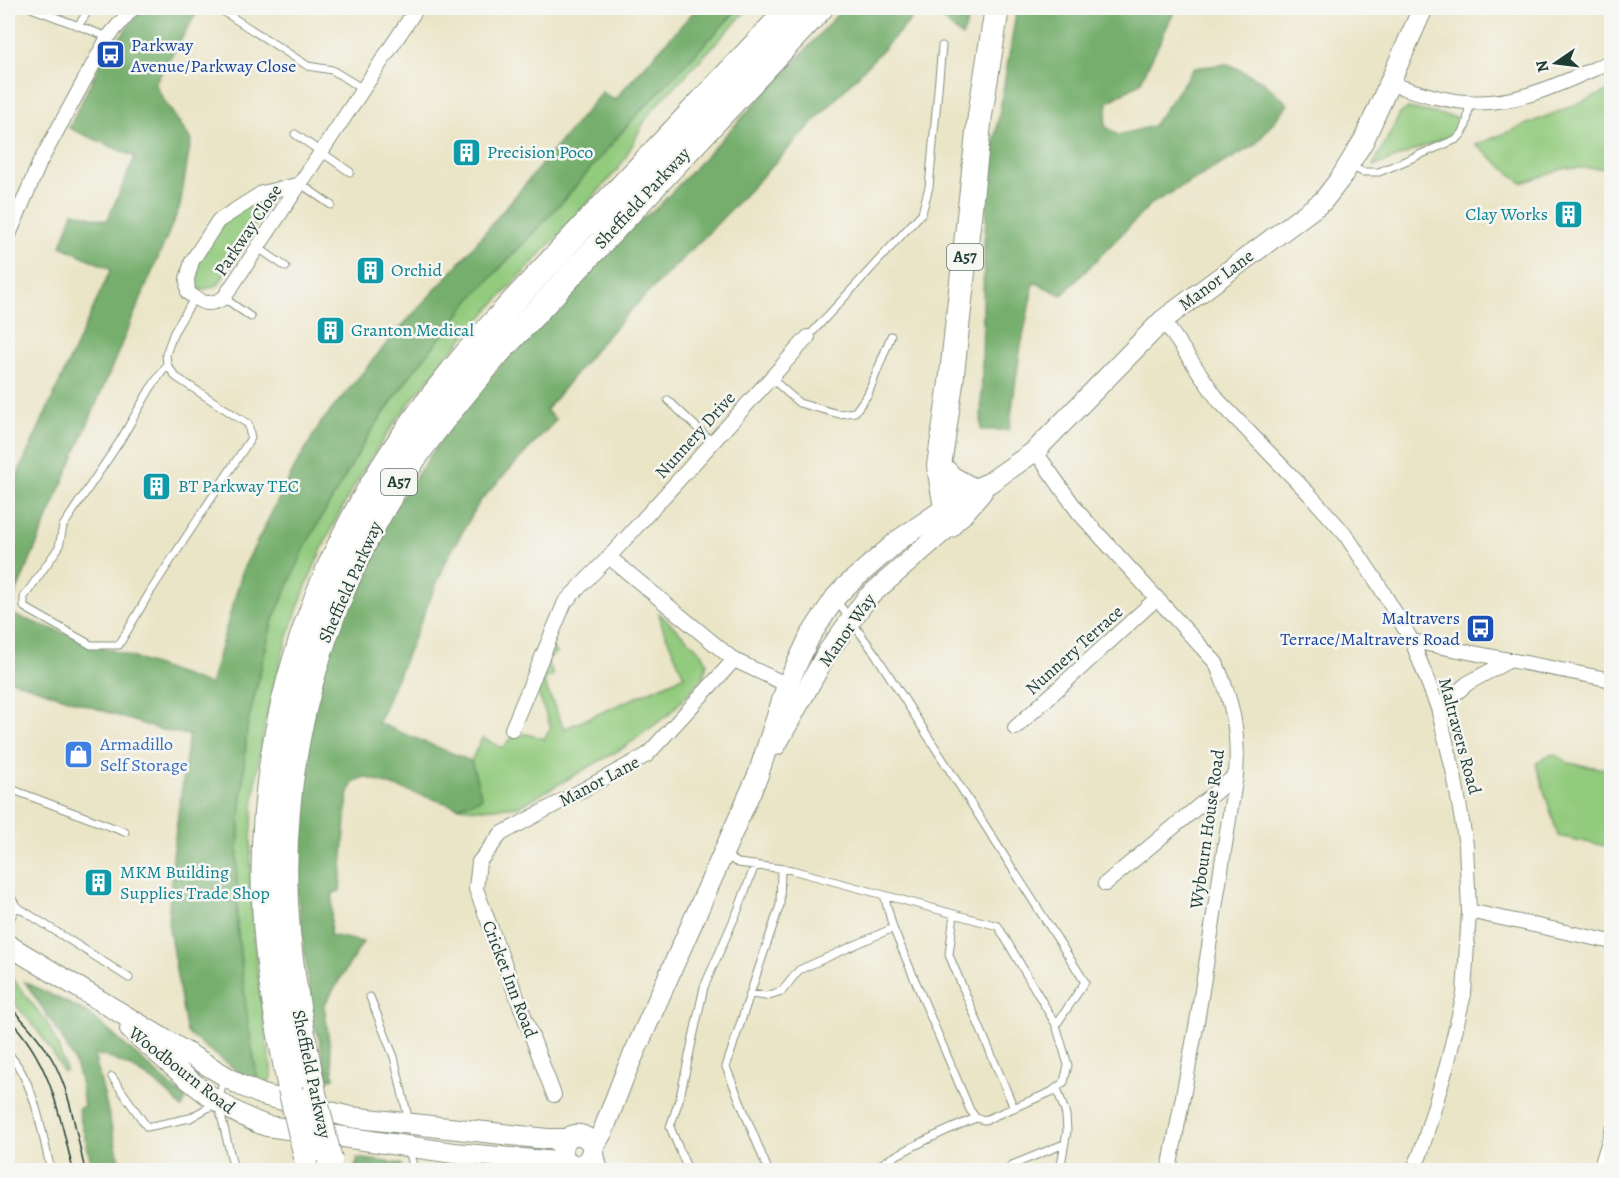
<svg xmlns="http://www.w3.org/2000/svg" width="1619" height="1178" viewBox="0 0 1619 1178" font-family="Alegreya,serif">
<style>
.green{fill:#93cb7e;stroke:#598459;stroke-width:1.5}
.forest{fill:#76af6d;stroke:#4a7650;stroke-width:1.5}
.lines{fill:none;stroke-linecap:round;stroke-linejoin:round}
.lane-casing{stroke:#85917e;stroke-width:9}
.street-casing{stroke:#85917e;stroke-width:16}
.secondary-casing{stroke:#85917e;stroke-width:22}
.highway-casing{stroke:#85917e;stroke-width:26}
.lane{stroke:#fff;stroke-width:7}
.street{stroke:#fff;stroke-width:14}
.secondary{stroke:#fff;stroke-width:20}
.highway{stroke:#fff;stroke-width:24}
.tram{stroke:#1f3d34;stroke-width:1.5}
.highway-bridge-casing{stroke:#85917e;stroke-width:26;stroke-linecap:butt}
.highway-bridge{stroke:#fff;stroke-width:24}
.labels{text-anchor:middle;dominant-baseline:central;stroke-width:5;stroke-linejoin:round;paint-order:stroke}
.shield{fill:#f6f6f2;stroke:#60746d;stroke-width:1.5}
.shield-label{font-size:16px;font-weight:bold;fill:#1f3d34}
.transit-label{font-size:18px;fill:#164399;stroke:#f6f6f2;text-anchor:start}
.culture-label{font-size:18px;fill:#0d838f;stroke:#f6f6f2;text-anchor:start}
.street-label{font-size:18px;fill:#1f3d34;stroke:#f6f6f2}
.shop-label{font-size:18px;fill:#366cbe;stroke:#f6f6f2;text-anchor:start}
</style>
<rect width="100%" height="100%" fill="#f6f6f2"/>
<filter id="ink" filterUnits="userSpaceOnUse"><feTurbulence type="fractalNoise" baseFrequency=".0167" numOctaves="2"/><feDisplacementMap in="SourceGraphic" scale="12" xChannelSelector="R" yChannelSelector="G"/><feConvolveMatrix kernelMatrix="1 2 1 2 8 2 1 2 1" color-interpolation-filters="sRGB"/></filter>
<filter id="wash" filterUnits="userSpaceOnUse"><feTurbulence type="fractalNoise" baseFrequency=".008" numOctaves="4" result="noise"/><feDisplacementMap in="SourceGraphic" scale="24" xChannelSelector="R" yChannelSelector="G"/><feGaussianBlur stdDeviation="1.35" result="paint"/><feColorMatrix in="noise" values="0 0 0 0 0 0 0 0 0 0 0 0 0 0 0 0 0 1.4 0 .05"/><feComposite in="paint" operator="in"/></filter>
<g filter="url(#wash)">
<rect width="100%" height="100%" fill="#ebe5c7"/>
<path class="green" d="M739 8H749C726 32 704 56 681 80 670 92 657 103 648 116 636 133 630 154 617 170 550 248 474 319 411 401 308 534 246 715 251 885 252 949 263 1011 272 1075L266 1088 259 1087 248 1025 237 925V861L247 727 272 622 307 543 368 436 412 373 472 298 562 202 633 119Z
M1611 90V168H1566L1522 183 1476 145Z
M1408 108 1458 118 1460 129 1453 135 1375 166H1373L1400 114Z
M279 185 218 285 202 290 192 288 195 262 222 219Z
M659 613 702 653 707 663 703 678 669 714 626 746 520 806 482 809 458 807 482 798 471 761 482 738 503 748C516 729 524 732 544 739L551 728 535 685 552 646 556 653 546 659 553 675 543 680 564 729 684 676 662 626Z
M1555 754 1568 763 1611 770 1612 841 1610 847 1558 836 1536 764 1545 757Z
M8 973 47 1023 57 1044 66 1070 63 1072C49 1043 31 1020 8 997Z"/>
<path class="forest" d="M143 8H184L196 14 155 83 163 99 191 140 180 206 8 612V496L111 269 61 246 73 212 107 221 135 157 69 128 101 62Z
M697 8H739L633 119 562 202 472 298 412 373 368 436 307 543 272 622 247 727 237 861V925L248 1025 259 1087 188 1034 186 1029 168 922 174 845 189 735 158 729 8 679V613L210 685 243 569 294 469 320 424 393 336 457 266 602 92 614 100Z
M843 8H922L713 228 628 313 599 345 546 410 556 420 480 501 447 559 378 723 471 761 482 798 458 807 365 777 353 782 348 795 340 891 333 893 330 935 363 942 324 1005 334 1078 327 1080 319 1038 313 1020 293 861 301 768 323 661 376 535 472 395 619 236 659 206 812 43Z
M931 8H973L962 37Z
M1017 8H1176L1140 83 1108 102 1105 126 1118 135 1153 126 1194 68 1228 64 1262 81 1288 104 1255 145 1151 204 1062 295 1034 282 1020 351 1009 430H981L984 245 990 168Z
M25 982 88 1013 186 1099 182 1108C162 1083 125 1060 94 1054L122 1170H93L78 1109 84 1106C82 1092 81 1078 75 1064 63 1035 42 1008 25 982Z
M357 1158 401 1164 403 1170H357L355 1164H358Z"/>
</g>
<g filter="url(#ink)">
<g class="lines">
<defs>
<path id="lane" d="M31 8 108 37
M218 8 308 66 332 70 363 89
M78 26 90 8
M295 134 350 172
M1349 166 1363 172H1379L1457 139C1468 130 1468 116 1469 103
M301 184 331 205
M257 247 286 267
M224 298 251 317
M808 337 922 213 929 187 942 46
M167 365 150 389 120 441 63 526 59 547 24 597V607L91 645H119L150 592 251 438 248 424 176 377 167 365 166 354 174 332 195 297
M771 378 799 403 839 414 855 412 868 394 891 336
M668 400 713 443
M836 600 876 655 1085 982 1056 1025
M8 788 125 832
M724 855 738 863 792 870 998 926 1056 1025 1068 1065 1064 1082 1051 1092 985 1120 976 1118 970 1110 893 928 799 970 782 991 766 996 750 994 726 1067 768 1170
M8 892 16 906
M884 895 893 928
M954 914 949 955 1014 1108
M8 924 16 906 129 978
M750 994 780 905 781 869
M370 997 394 1057 409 1122
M8 1053C36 1084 41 1131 51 1170
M112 1077 147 1127 190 1118 216 1103
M224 1077 218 1102 234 1170
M1057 1088 1066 1115 1067 1131 1060 1170
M409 1149 414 1170
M688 1170 670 1127 680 1097 704 987 738 910 755 865
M882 1170 878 1166C909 1147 942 1132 976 1118
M1008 1170 1012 1165 1064 1144"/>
<path id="street" d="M1390 84C1415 91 1440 100 1466 102 1517 107 1566 81 1612 61
M301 184 262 193 218 221 192 261 187 279 188 293C203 303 207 307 224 298L417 8
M8 237 40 162 108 37 133 8
M1163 320 1219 401 1310 495 1345 534 1377 582 1412 641 1438 708 1454 774 1466 845 1469 911 1464 994 1447 1065 1420 1155 1413 1170
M1035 451 1079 513 1216 663C1233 703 1239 732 1236 775L1197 1022 1169 1170
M609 557 734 660 794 688
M1412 641 1612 680
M1438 708 1468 683 1510 660
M1015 728 1157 598
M512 729 565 602 609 557 808 337
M1105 884 1236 775
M1469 911 1612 942
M554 1095 476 889 479 862 501 834 647 755 734 660
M1600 1170 1612 1131"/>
<path id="secondary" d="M776 745 827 653 867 598 962 515 982 492
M8 945 240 1085 263 1095 350 1117 547 1139H567
M130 1029C173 1065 213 1108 267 1126L454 1153 567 1163
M592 1150 603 1131 625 1074 758 775 787 685 810 636 835 598 845 587 900 539 972 490 989 483 1035 451 1163 320 1323 201 1340 179 1364 140 1423 8
M592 1153 586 1163 575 1166 565 1160C554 1141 578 1125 590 1142 594 1149 595 1162 598 1170"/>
<path id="highway" d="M939 466 949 526
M972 490 952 479 939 466 951 383 980 115 997 8
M290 1089C278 1027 266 965 264 901 257 708 324 529 445 380 487 327 535 279 581 229 651 156 720 82 790 8
M314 1093C304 1040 293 986 288 932 273 766 321 597 413 460 439 422 469 388 498 353L821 8"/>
</defs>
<use href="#lane" class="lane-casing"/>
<use href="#street" class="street-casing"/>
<use href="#secondary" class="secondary-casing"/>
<use href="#highway" class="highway-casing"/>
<use href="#lane" class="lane"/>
<use href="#street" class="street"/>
<use href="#secondary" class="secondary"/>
<use href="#highway" class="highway"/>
<path class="tram" d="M8 1005C24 1021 41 1039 52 1059 71 1092 76 1134 85 1170
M8 1018C51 1062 59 1113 73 1170"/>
<defs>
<path id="highway-bridge" d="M290 1089 306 1157
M314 1093 330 1160"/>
</defs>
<use href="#highway-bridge" class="highway-bridge-casing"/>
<use href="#highway-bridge" class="highway-bridge"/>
</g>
</g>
<defs>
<symbol id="bus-square" viewBox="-11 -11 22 22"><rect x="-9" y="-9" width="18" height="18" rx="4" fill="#1a4fb4" stroke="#f6f6f2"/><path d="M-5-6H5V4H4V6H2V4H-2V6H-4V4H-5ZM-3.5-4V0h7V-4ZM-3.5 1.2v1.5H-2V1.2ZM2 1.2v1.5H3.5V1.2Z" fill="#fff"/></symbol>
<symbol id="building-square" viewBox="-11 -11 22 22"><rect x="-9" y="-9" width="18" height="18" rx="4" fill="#0f9aa8" stroke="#f6f6f2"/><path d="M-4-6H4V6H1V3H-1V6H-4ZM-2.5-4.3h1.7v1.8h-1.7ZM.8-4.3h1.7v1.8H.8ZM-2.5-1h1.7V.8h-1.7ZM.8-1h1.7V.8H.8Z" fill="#fff"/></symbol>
<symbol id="shop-square" viewBox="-11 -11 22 22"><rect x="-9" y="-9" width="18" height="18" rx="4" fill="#3f7fe0" stroke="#f6f6f2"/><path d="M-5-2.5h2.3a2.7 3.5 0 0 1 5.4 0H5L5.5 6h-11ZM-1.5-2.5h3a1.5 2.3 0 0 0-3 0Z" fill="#fff"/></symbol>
</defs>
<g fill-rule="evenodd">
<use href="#bus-square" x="94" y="38" width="33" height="33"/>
<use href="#building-square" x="450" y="136" width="33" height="33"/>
<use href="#building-square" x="1552" y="198" width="33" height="33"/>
<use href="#building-square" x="354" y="254" width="33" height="33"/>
<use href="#building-square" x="314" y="314" width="33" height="33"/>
<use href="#building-square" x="140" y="470" width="33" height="33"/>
<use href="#bus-square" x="1464" y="612" width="33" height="33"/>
<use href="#shop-square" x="62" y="738" width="33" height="33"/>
<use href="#building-square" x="82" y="866" width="33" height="33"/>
</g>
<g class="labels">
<g class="shield">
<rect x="947" y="244" width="36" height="26" rx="4.5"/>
<rect x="381" y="469" width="36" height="26" rx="4.5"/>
</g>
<g class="shield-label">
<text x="965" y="257">A57</text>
<text x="399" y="482">A57</text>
</g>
<g class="transit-label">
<text x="131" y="45">Parkway<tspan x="131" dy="21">Avenue/Parkway Close</tspan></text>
<text x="1460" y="618" text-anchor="end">Maltravers<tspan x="1460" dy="21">Terrace/Maltravers Road</tspan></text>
</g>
<g class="culture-label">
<text x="487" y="152">Precision Poco</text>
<text x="1548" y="214" text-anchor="end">Clay Works</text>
<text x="391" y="270">Orchid</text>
<text x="351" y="330">Granton Medical</text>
<text x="178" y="486">BT Parkway TEC</text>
<text x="120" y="872">MKM Building<tspan x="120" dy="21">Supplies Trade Shop</tspan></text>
</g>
<g class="street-label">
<text transform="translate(642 198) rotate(-47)">Sheffield Parkway</text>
<text transform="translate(248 230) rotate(-56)">Parkway Close</text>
<text transform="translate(1216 280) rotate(-37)">Manor Lane</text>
<text transform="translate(695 435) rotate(-48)">Nunnery Drive</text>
<text transform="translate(350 582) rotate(-66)">Sheffield Parkway</text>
<text transform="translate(847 630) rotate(-55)">Manor Way</text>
<text transform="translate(1074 650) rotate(-42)">Nunnery Terrace</text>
<text transform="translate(1460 736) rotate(75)">Maltravers Road</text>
<text transform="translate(599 781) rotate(-28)">Manor Lane</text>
<text transform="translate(1207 829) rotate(-82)">Wybourn House Road</text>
<text transform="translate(510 979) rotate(69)">Cricket Inn Road</text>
<text transform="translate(182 1070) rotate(38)">Woodbourn Road</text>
<text transform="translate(312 1074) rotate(78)">Sheffield Parkway</text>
</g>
<g class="shop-label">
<text x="100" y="744">Armadillo<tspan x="100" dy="21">Self Storage</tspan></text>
</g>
</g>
<rect width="1619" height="1178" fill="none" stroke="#f6f6f2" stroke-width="30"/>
<g transform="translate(1556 63) rotate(256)" stroke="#f6f6f2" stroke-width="4.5" paint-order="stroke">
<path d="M0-4.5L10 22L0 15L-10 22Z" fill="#1f3d34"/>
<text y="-9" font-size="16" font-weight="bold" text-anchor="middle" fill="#1f3d34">N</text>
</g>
</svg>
